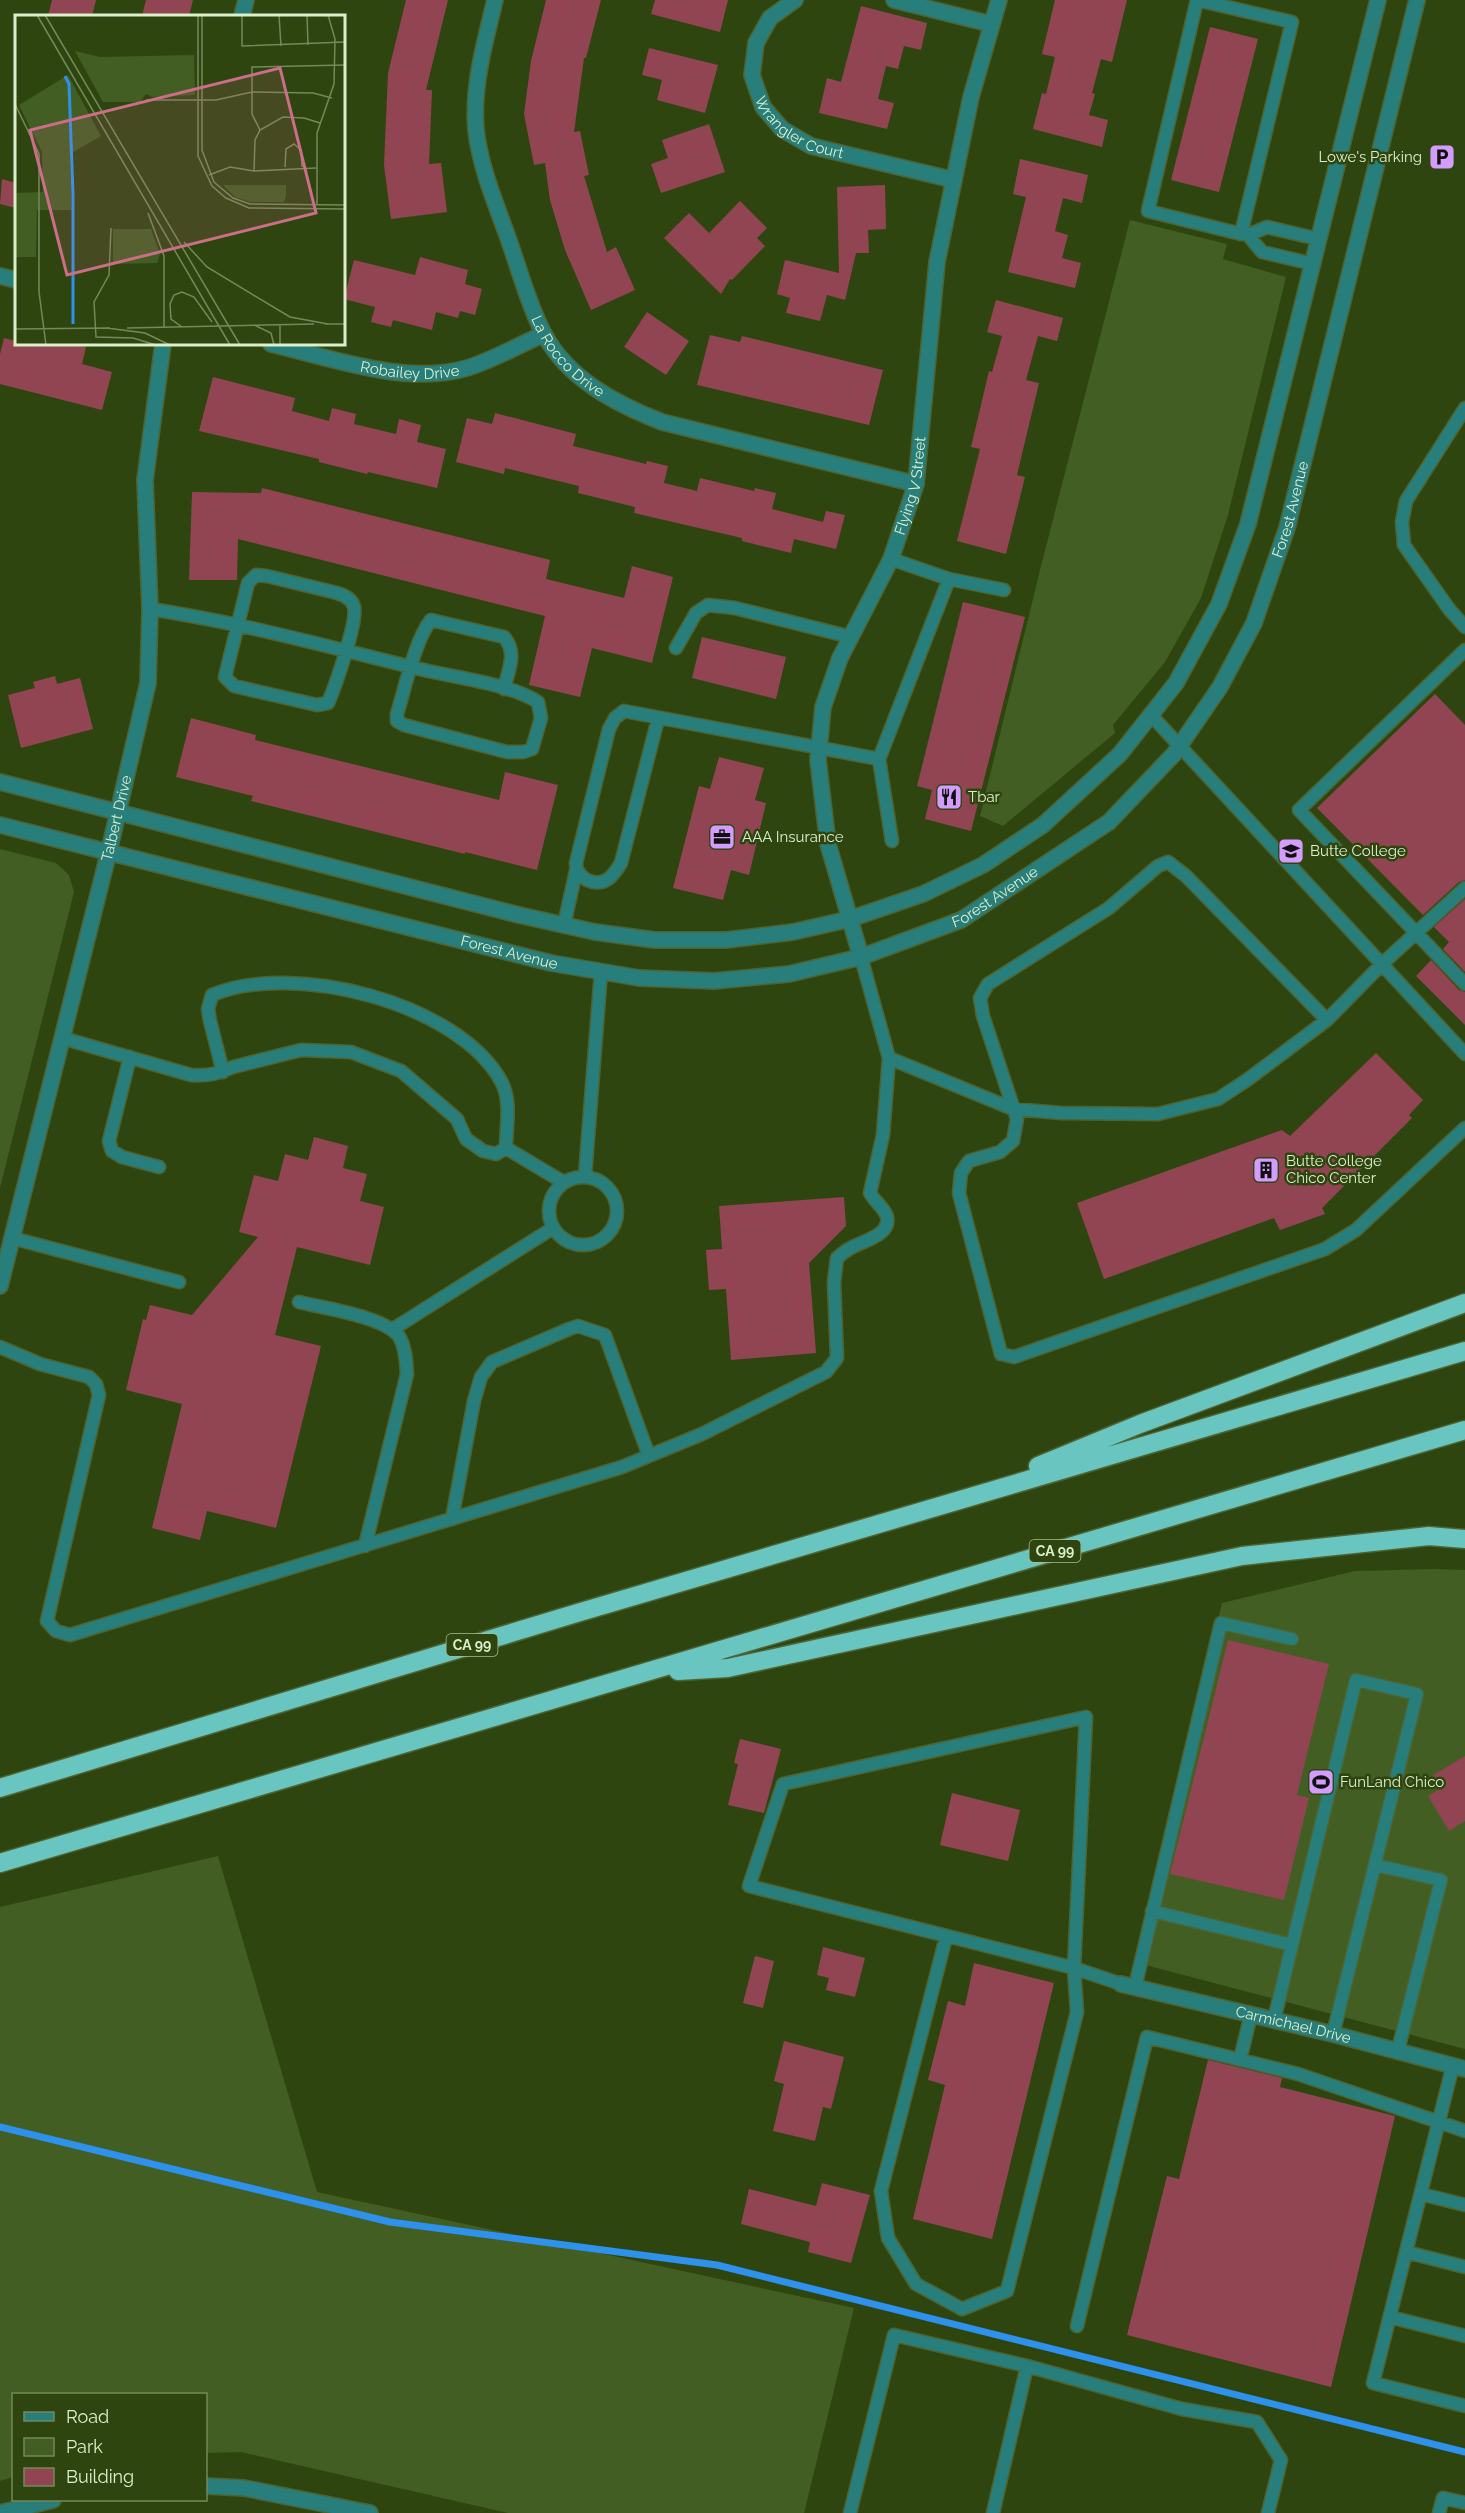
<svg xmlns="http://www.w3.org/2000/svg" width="1465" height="2513" viewBox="0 0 1465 2513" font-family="Raleway,sans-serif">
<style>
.green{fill:#425e22}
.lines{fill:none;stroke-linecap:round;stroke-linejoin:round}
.stream{stroke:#2e92ec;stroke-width:7}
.building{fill:#914553}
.service-casing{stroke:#4d6432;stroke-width:15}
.minor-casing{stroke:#4d6432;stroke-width:18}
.tertiary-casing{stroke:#4d6432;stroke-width:18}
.motorway-casing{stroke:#4d6432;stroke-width:21}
.service{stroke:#287e7a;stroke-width:12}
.minor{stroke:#287e7a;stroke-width:15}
.tertiary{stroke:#287e7a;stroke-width:15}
.motorway{stroke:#68c5bf;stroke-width:18}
.labels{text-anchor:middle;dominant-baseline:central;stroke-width:5;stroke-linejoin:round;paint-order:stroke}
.shield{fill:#2e4510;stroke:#a8bc93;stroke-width:1.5}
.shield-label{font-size:14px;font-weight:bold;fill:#dcefcb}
.street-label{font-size:15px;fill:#dcefcb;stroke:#2e4510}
.poi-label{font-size:15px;fill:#dcefcb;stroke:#2e4510;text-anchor:start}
.inset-river{fill:none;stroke:#2e92ec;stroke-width:3}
.inset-road{fill:none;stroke:#74895b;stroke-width:1.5}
.view{fill:#cc6e88;fill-opacity:0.15;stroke:#cc6e88;stroke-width:3}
.inset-edge{fill:none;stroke:#dcefcb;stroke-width:3}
</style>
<rect width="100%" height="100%" fill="#2e4510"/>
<path class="green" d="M1130 220 1227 244 1223 259 1286 277 1228 515 1201 598 1165 662 1113 725 1115 733 1003 826 980 816 1041 566Z
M0 849 56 863 69 875 74 892 0 1188Z
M1435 1569 1465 1570V2049L1134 1962 1222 1603 1355 1571Z
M218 1856 317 2192 854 2308 804 2513H508L241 2452 206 2453V2394H14L13 2477 0 2481V1907Z"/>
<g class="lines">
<path class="stream" d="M0 2127 390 2222 717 2265 1465 2452"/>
</g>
<path class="building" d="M52 0H96L92 16H48Z
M146 0H193L189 16H142Z
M406 0H448L426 90H432L429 164 441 163 447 212 391 219 384 165 388 73Z
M546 0H601L586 58H584L574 132 580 131 589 175 584 176 607 252 616 247 635 290 591 310 565 250 550 200 545 163 534 165 524 114 531 61Z
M655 0H728L720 32 651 14Z
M1055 0H1127L1112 62 1101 59 1092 93 1095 94 1089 115 1108 120 1102 147 1033 129 1042 93 1046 94 1055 57 1042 54Z
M861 6 927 23 921 50 904 46 898 69 886 66 878 99 894 103 887 129 819 113 827 78 841 82Z
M1210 27 1258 39 1219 192 1171 180Z
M649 48 718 65 705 113 657 100 662 80 642 75Z
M709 124 725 172 661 193 651 164 668 158 662 140Z
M1020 159 1088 175 1082 203 1063 198 1055 231 1068 235 1062 258 1081 263 1075 288 1008 272 1026 197 1013 194Z
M2 179 16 183V208L0 204Z
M885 185 886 229 868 230 869 253H856L845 300 827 295 820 321 786 313 790 298 777 294 785 260 839 273 837 187Z
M740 201 767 228 757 238 765 246 732 280 730 279 721 294 664 238 689 213 709 233Z
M420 257 468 270 465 284 482 289 475 315 460 311 458 318 436 312 432 330 393 320 391 327 371 322 375 307 344 299 354 260 415 275Z
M996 300 1063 318 1057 341 1038 336 1026 380 1039 383 1017 475 1025 477 1006 554 957 541 980 449 971 447 989 371 992 372 1002 336 987 332Z
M647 312 689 341 666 375 624 347Z
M710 335 740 342 742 336 883 370 869 425 697 385Z
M4 338 16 341V344H71L86 347 82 364 112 372 102 410 0 384V354Z
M213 377 295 398 292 411 329 421 332 408 356 414 354 424 396 434 399 419 421 425 417 442 446 449 437 488 368 472 367 474 319 462V459L199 431Z
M495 413 576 434 573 446 646 464 647 461 668 466 664 483 697 491 700 478 754 491 755 488 776 493 772 509 823 522 826 511 845 515 836 549 794 539 791 553 742 541V538L634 513 635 507 578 493 579 486 505 468 504 474 456 462 467 418 492 424Z
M262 488 550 560 546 579 624 598 632 566 673 577 652 663 592 648 580 697 529 685 545 616 238 539 237 580H189L192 492 261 493Z
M963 602 1025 617 971 831 925 819 932 790 917 786Z
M702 637 786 657 776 699 692 678Z
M55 676 57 684 80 678 93 729 21 748 8 695 35 688 33 682Z
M1435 694 1465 725V880L1459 882 1423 915 1317 808Z
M191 718 256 735 255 740 499 800 505 772 558 785 537 870 465 852V854L251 801 253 796 176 777Z
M719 757 764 768 755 800 766 803 749 875 731 870 723 900 673 888 699 786 710 789Z
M1465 899V972L1443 949 1449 942 1434 927Z
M1431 960 1459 990 1465 992V1025L1416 976Z
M1376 1053 1423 1100 1409 1115 1412 1118 1322 1208 1325 1214 1280 1230 1274 1218 1104 1279 1077 1203 1282 1130 1290 1136Z
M314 1137 348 1146 343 1168 367 1174 360 1201 384 1207 370 1265 297 1247 275 1335 321 1346 276 1528 207 1511 200 1540 152 1528 182 1404 126 1390 143 1319 146 1320 150 1305 192 1315 258 1237 239 1232 254 1175 278 1181 285 1154 308 1160Z
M844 1197 846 1226 809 1263 816 1353 731 1360 726 1289 709 1290 706 1250 722 1249 719 1206Z
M1228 1640 1329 1664 1297 1795 1309 1798 1284 1900 1170 1874Z
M740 1739 781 1749 764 1813 728 1805 738 1764 734 1763Z
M1465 1756V1821L1449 1831 1428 1796 1441 1788 1433 1775Z
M952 1793 1020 1810 1008 1861 940 1845Z
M823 1947 865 1958 855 1997 826 1990 829 1978 817 1975Z
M755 1956 774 1961 763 2008 743 2003Z
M974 1963 1054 1983 992 2239 913 2219 945 2085 928 2080 948 2001 965 2006Z
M784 2041 844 2057 831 2109 823 2107 815 2141 773 2131 784 2084 774 2081Z
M1208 2060 1282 2078 1280 2087 1395 2116 1331 2387 1127 2335 1167 2176 1179 2179Z
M822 2183 870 2195 851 2263 808 2252 810 2242 741 2224 749 2189 816 2206Z"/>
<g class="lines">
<defs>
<path id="service" d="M1197 0 1292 22 1241 234 1148 211Z
M1313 264 1262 252 1248 235 1267 227 1318 239
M1465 408 1406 501 1402 522 1404 545 1449 609 1465 627
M891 559 949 579
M256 575 267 576 337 593C344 595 352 599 354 607 358 621 335 687 328 703L317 705 234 686 225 677 248 583Z
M150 609C244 623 336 649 428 671 460 678 512 685 538 702L541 718 532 749 523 752H507L404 725 397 721V714C405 688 415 640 431 620L504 637C518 653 508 670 504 689
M676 648 696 613 708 605 735 608 851 637
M1465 650 1299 810 1465 984
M1151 715 1465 1054
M658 719 621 863C617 869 614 875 608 879 595 888 576 878 576 863L609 729 615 718 624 711 879 759
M892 841 879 759 949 579 1004 590
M1465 888 1382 964 1327 1020 1186 876 1168 862 1158 866 1109 908 988 984 980 998 983 1016 1017 1119 1013 1141 1007 1146 1000 1152 969 1161 961 1173 959 1193 1001 1354 1014 1357 1325 1249 1356 1230 1465 1128
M564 925 576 871
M62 1038 191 1075C209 1076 217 1074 233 1067L301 1050 351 1052 401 1071 457 1119 466 1139 483 1151 496 1154 506 1148C506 1127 512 1100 501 1081 457 1002 292 961 212 995L208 1009 210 1021 223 1072
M130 1057 109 1141 112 1151 122 1157 159 1167
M889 1058 1013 1109 1061 1113 1158 1114 1218 1099 1247 1080 1327 1020
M506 1148 563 1182
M585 1176 601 972
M549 1211a34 34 0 1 1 68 0a34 34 0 1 1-68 0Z
M12 1238 179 1282
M299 1302C323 1308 388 1317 400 1338 406 1349 406 1362 407 1374L365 1546
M393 1329 553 1228
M0 1347 40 1364 89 1377 96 1384 99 1395 47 1621 56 1631 70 1635 622 1467 702 1434 826 1372 837 1358 834 1282 837 1258C841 1255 845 1251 849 1249 861 1241 891 1236 887 1217 885 1208 874 1201 870 1193L883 1135 889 1058 861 957
M452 1519 474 1401 481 1377 492 1362 569 1329 578 1326 605 1335 649 1456
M1375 1865 1441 1880 1398 2050
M1152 1911 1292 1945
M946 1937 881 2191 888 2238 916 2284 962 2309 1007 2291 1077 2012 1074 1968 1086 1717 783 1784 749 1886 1074 1968 1121 1984
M1135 1987 1221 1623 1292 1639
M1274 2020 1356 1680 1417 1694 1333 2034
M1240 2060 1251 2014
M1453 2065 1373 2383 1465 2406
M1421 2194 1465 2205
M1406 2252 1465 2267
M1390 2317 1465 2336
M1077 2326 1147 2037 1298 2074 1465 2131
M850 2513 894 2335 1027 2366 1182 2409 1257 2422 1281 2460 1268 2513
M993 2513 1027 2366
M1439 2513 1443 2498 1465 2503"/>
<g id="minor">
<path id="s1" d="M495 0C485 42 472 86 476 130 480 166 495 202 507 235 518 265 529 307 544 334 568 379 616 404 662 422L916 484"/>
<path id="s2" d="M795 0 770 18 756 43 752 75 763 107 782 129 811 146 954 180"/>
<path d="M894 0 991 24"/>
<path d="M242 16 246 0"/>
<path d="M0 276 16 280"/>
<path id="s3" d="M271 344C331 358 407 386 467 368 493 360 519 345 544 334"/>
<path id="s4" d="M861 957 828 844 818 760 823 707 840 658 891 559 916 484 937 262 971 97 999 0"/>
<path id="s5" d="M0 1286 109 851 148 683 150 609 145 480 163 344"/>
<path id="s6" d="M1121 1984 1333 2034 1465 2069"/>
<path d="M206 2486 244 2488 370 2513"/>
<path d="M0 2513 53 2500"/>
</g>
<g id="tertiary">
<path d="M0 782 519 915 595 932 655 940H726L793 932 850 919 923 894 983 865 1043 825 1120 754 1176 683 1219 604 1248 524 1378 0"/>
<path id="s7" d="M0 825 551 963 639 978 714 981 789 974 861 957 961 920 1109 822 1174 754 1220 687 1254 623 1287 528 1417 0"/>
</g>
<path id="motorway" d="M1038 1466 1140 1424 1465 1303
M678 1671 728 1668 1242 1556 1429 1536 1465 1539
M0 1788 577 1613 1465 1351
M0 1863 1465 1430"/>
</defs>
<use href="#service" class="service-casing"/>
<use href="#minor" class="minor-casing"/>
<use href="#tertiary" class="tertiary-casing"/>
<use href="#motorway" class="motorway-casing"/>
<use href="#service" class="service"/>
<use href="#minor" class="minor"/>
<use href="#tertiary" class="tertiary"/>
<use href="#motorway" class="motorway"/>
</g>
<defs>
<symbol id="parking-square" viewBox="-11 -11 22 22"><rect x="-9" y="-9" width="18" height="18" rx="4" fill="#d49cfc" stroke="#2e4510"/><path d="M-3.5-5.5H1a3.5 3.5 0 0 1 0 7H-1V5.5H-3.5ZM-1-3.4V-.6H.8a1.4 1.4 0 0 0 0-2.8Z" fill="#111"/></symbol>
<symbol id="restaurant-square" viewBox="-11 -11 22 22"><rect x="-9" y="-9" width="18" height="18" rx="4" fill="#d49cfc" stroke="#2e4510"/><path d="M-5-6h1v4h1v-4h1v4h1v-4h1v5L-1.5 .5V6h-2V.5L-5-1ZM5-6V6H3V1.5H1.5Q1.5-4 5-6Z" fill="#111"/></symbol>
<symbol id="office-square" viewBox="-11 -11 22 22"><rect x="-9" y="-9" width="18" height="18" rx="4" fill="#d49cfc" stroke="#2e4510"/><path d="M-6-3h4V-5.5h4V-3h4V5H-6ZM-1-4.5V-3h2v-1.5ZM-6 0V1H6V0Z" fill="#111"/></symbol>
<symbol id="university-square" viewBox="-11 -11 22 22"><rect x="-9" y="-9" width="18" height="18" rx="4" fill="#d49cfc" stroke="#2e4510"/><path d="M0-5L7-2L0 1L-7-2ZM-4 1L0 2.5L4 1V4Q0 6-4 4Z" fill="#111"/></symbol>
<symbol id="building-square" viewBox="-11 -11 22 22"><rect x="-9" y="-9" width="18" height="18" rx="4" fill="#d49cfc" stroke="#2e4510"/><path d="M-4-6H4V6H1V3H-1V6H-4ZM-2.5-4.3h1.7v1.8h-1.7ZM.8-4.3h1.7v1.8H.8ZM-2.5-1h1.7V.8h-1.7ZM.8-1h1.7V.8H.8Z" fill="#111"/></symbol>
<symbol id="stadium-square" viewBox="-11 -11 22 22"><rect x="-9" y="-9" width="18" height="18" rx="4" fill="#d49cfc" stroke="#2e4510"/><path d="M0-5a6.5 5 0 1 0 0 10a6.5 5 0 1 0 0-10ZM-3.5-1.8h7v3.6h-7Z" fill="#111"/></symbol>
</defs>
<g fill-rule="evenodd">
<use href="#parking-square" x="1427" y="142" width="30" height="30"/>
<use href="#restaurant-square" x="934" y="782" width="30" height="30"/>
<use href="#office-square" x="707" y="822" width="30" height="30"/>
<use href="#university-square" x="1276" y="836" width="30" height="30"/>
<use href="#building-square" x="1251" y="1155" width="30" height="30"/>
<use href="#stadium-square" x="1306" y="1767" width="30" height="30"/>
</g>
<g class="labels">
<g class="shield">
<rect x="1029.5" y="1540" width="51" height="22" rx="4.5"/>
<rect x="446.5" y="1634" width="51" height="22" rx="4.5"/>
</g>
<g class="shield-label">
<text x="1055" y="1551">CA 99</text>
<text x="472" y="1645">CA 99</text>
</g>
<g class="street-label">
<text stroke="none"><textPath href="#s2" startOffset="168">Wrangler Court</textPath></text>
<text stroke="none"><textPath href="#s1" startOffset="380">La Rocco Drive</textPath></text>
<text stroke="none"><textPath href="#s3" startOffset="142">Robailey Drive</textPath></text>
<text stroke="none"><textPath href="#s4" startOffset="495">Flying V Street</textPath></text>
<text stroke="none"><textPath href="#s7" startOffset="1533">Forest Avenue</textPath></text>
<text stroke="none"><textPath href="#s5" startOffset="482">Talbert Drive</textPath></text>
<text stroke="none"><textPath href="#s7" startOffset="1029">Forest Avenue</textPath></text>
<text stroke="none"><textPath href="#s7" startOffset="525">Forest Avenue</textPath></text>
<text stroke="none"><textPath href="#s6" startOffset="177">Carmichael Drive</textPath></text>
</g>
<g class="poi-label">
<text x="1422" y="157" text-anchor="end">Lowe's Parking</text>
<text x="968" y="797">Tbar</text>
<text x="742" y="837">AAA Insurance</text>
<text x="1310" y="851">Butte College</text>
<text x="1286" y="1161">Butte College<tspan x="1286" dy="17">Chico Center</tspan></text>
<text x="1340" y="1782">FunLand Chico</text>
</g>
</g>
<g transform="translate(15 15)">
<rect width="330" height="330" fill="#2e4510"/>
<path d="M60 36 85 42 179 40 180 80 137 82 131 79 125 87H88ZM53 60 86 121 55 139 57 195H22L21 242H0V178L28 177 27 137 4 90ZM208 170H271V181L269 187H235L220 182ZM98 214H136L145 239 142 248 98 249Z" fill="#425e22"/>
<path class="inset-river" d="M50 61 54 69 58 180V309"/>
<path class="inset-road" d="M22 0 215 330M30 0 225 330M183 0V141L197 171 211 183 234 193 330 194M187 0V135L199 167 218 183 235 189 330 190M227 0V31L330 27M264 0 266 31M292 0 293 30M131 85H201L237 77 298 78 317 83M0 89 24 139V277L31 330M245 115 237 99V52L330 50M270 152 271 134 279 129 286 135 287 152M239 156 240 125 245 115 268 102 289 103 305 108M194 160 215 152 239 156 301 153M302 190V118L319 69 320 24 313 0M133 198 149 241V312M96 213 94 260 79 287 81 322 118 323 141 330M169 227 192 252 275 302 313 309M310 309H330M239 310 256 318 259 330M265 310V330M167 312 156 304 155 289 159 280 167 277 179 282 197 307M92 313 130 318 155 330M112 313 299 309M0 314 95 313"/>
<path class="view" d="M265 53 301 198 52 260 15 115Z"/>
<rect width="330" height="330" class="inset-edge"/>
</g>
<rect x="12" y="2393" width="195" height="108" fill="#2e4510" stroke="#74895b" stroke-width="1.5"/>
<rect x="24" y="2412" width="30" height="9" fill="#287e7a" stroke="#74895b" stroke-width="1.5"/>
<text x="66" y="2423" font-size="18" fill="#dcefcb">Road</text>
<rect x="24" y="2438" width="30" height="18" fill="#425e22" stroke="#74895b" stroke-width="1.5"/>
<text x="66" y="2453" font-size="18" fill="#dcefcb">Park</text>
<rect x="24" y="2468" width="30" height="18" fill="#914553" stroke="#74895b" stroke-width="1.5"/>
<text x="66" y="2483" font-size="18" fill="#dcefcb">Building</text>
</svg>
